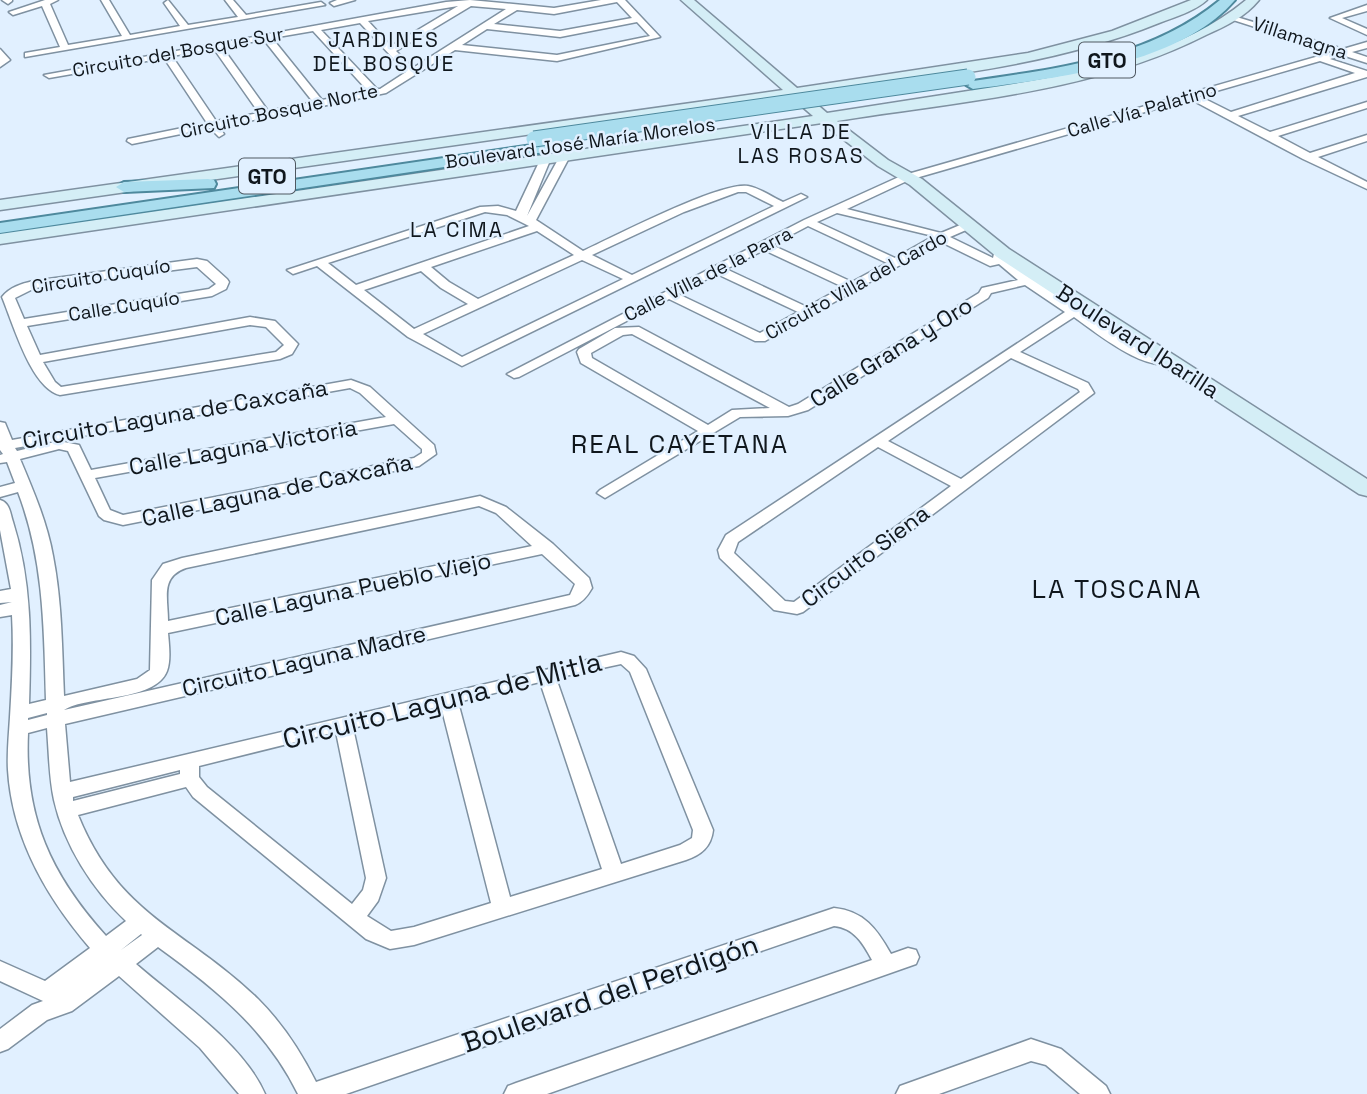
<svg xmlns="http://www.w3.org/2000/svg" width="1367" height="1094" viewBox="0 0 1367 1094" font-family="'Space Grotesk',sans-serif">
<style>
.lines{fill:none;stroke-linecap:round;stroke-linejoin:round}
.street-casing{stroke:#7f91a1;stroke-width:3}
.secondary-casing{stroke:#7f91a1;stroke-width:3}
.primary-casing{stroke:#4e899d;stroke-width:4}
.street{fill:#fff;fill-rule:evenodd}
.secondary{fill:#d4eef6;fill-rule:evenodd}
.primary{fill:#a9ddee;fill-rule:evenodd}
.primary-bridge-casing{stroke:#4e899d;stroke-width:17;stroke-linecap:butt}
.primary-bridge{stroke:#a9ddee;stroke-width:15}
.labels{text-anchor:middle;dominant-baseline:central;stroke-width:5;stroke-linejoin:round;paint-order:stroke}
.far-street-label{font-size:19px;fill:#10171d;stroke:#e1f0ff}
.far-quarter-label{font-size:21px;letter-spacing:2px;fill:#10171d;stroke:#e1f0ff}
.shield{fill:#e1f0ff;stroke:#4f5861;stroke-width:2}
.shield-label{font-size:21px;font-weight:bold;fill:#10171d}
.street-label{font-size:23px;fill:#10171d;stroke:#e1f0ff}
.quarter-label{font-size:26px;letter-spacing:2px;fill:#10171d;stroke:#e1f0ff}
.near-street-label{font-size:28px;fill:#10171d;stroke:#e1f0ff}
</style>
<rect width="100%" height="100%" fill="#e1f0ff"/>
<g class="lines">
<defs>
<path id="street" d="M2 0H12V1L8 4Z
M45 0H58L50 4 68 45 122 36 101 0H109L130 35 180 26 164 3 168 0 188 25 238 17 225 0H233L246 15 321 2 325 5 25 57V53L60 47 42 6 13 15 9 12Z
M337 0H355L334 6 330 3Z
M470 0 554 8 601 0H625L660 37 557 61 455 50 386 93 219 127 224 134 219 137 210 128 132 144 127 141 128 139 207 123 164 58 49 78 44 75 446 2ZM617 2 632 18 560 31 494 24 517 10 554 14ZM458 6 391 46 368 21ZM471 6 506 9 413 68 396 51ZM637 22 650 36 557 55 462 45 487 29 560 37ZM360 23 406 72 380 89H377L321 30ZM313 31 368 91 322 100 272 38ZM264 40 313 102 268 111 222 47ZM214 49 259 113 216 121 172 56Z
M1367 5V11L1342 18 1367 29V35L1330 18Z
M1230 15 1343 49 1367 42V48L1352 52 1367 57V63L1342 55 1330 59 1367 71V77L1238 116 1270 132 1367 102V108L1278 136 1310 153 1367 135V141L1318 157 1367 182V189L1303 159 1190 99 909 180 847 209 941 233 965 223H973V227L950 237 993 258 994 254H1002L1028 276 1041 273V279L1036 281 1074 306 1083 302 1087 303 1089 306 1082 312 1144 352 1169 356 1176 360C1152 379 1094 331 1074 317L1020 352 1088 383 1094 393 803 612 797 614 774 610 720 558 718 550 726 535 1065 312 1025 285 991 293 988 298 808 410 788 416 740 417 605 498 597 493 600 490 698 431 581 363 577 352 579 349 615 328 639 327 789 407 798 404 979 293 982 288 1018 280 999 264 990 266 941 242 765 341H755L669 299 519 377 514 378 507 374 804 220 901 176 1333 52 1230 19ZM1320 61 1355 73 1231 112 1199 96ZM837 213 929 235 932 237 895 258 817 222ZM808 226 887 263 852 282 772 245ZM764 250 843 287 807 307 726 269ZM717 274 798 312 760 333 678 294ZM632 334 770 408 732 410 708 425 592 358 591 353 623 335ZM1011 358 1078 389 1080 392 961 479 888 441ZM878 447 951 486 794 602 785 601 734 553 738 542Z
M0 49 10 60 0 67Z
M561 154 570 156 536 220 583 251C613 237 721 181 748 186 760 188 772 197 783 202L801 194 807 197 462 366 408 337 317 266 293 274 287 270 480 207 498 206 516 211 541 158 550 156 551 158 527 216ZM738 192H746L774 206 632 275 592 255 684 212ZM485 212 507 215 529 226 356 285 328 263ZM537 231 574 255 478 299 449 282 431 267ZM582 260 623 279 462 357 423 334ZM421 271 441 288 468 304 414 329 364 290Z
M197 259 207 261 227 279 229 282 226 289 212 296 27 326 40 355 250 317 275 321 298 344 292 354 280 359 60 395C31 388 13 323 2 297 10 287 21 284 33 281ZM197 267 216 284 209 289 24 319 15 298 35 288ZM250 325 266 327 284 345 276 352 61 387 55 382 43 362Z
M351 380 370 387 434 445 436 454 419 466 123 525 104 520 99 516 68 451 59 449 20 459C33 490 47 522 53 556 62 602 62 649 64 696L137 679 150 670 152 580 163 564 182 558 480 496 506 507 553 544 589 578 592 588C588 595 583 602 575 605L65 724 70 782 621 652 634 656 646 669 713 830C711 847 701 855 686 860L414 945 390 949 366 939 193 797 186 787 78 815C119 917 187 930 258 999 282 1023 301 1052 316 1082L834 908C864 911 877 929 891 954L908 948 916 950 919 957 916 964 547 1094H504L508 1086 516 1083 872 960C863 943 854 928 834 926L346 1094H298C266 1029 216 989 158 947L136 964C177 1000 243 1043 265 1094H239L200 1048 119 976 72 1011 47 1020 8 1049 0 1052V1029L32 1005 43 1001 0 981V961L45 981 90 948C47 898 12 838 8 770 7 753 9 734 10 717 12 684 14 649 12 615L0 617V605L12 602 0 603V591L11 589 0 530V500C10 503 10 513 13 522 32 582 31 641 29 704L46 700C44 628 44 560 18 492L0 497V487L15 483 7 462 0 463V455L3 454 0 450V422L5 423 12 440ZM350 388 360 393 386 417 91 470 79 445 59 441 17 451 15 448ZM394 424 422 449V453L414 458 123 515 110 510 95 478ZM479 506 496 513 532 546 168 621C168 598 160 577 186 568ZM542 554 575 584 570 595 64 710C88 695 155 702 167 671 171 660 169 645 168 633ZM621 664 630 672 693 830 692 838 680 845 621 864 556 678ZM540 682 602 869 510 897 458 702ZM441 706 491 903 414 927 391 931 367 916 378 901 386 878 353 728ZM47 713V715L28 720V718ZM47 728C49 752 49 777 54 800 64 845 93 890 126 921L106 936C51 875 24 817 28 733ZM336 732 366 878 363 890 352 904 207 787 199 777V766ZM180 770V774L73 801V797ZM141 934 142 935 121 950Z
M1031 1039 1061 1049 1106 1086 1110 1094H1080L1046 1065 1031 1061 939 1094H896L900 1086Z"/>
<path id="secondary" d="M681 0H694L797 88 1028 53 1112 31 1191 0H1207C1195 11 1175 17 1159 23 1048 68 924 78 806 95L827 113C878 105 930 97 981 89 1070 75 1174 60 1246 0H1259C1245 17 1226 26 1206 35 1092 93 961 101 837 121L888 160 922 179 1009 249 1367 479V496L1359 494 997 257 910 185 878 166 822 123 0 244V234L813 116 791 97 0 210V200L783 90Z"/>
<path id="primary" d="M1220 0H1235C1178 66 1054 78 973 89L966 85 973 81C1060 68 1150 58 1220 0Z
M539 144 545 146 547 149 545 152 0 233V223Z
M208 179 214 180 216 184 214 188 124 192 116 187 124 182Z"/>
</defs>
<use href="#street" class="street-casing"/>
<use href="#secondary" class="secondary-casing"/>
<use href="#primary" class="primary-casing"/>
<use href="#street" class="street"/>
<use href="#secondary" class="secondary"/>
<use href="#primary" class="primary"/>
<defs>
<path id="primary-bridge" d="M534 139 968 77"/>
</defs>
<use href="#primary-bridge" class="primary-bridge-casing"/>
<use href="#primary-bridge" class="primary-bridge"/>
</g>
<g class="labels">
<g class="far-street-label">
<text transform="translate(1300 38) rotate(18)">Villamagna</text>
<text transform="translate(178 52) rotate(-10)">Circuito del Bosque Sur</text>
<text transform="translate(1142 110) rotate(-16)">Calle Vía Palatino</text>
<text transform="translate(279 111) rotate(-12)">Circuito Bosque Norte</text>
<text transform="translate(580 143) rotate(-8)">Boulevard José María Morelos</text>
<text transform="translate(708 274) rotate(-27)">Calle Villa de la Parra</text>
<text transform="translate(101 276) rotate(-9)">Circuito Cuquío</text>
<text transform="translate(856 285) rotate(-29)">Circuito Villa del Cardo</text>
<text transform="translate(124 306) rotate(-9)">Calle Cuquío</text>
</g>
<g class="far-quarter-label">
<text x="384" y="39">JARDINES<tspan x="384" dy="24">DEL BOSQUE</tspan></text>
<text x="801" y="131">VILLA DE<tspan x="801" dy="24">LAS ROSAS</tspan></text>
<text x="457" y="229">LA CIMA</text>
</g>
<g class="shield">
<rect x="1079" y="42.5" width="56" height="35" rx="5"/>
<rect x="239" y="158.5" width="56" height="35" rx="5"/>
</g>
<g class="shield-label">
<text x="1107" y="60">GTO</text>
<text x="267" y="176">GTO</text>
</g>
<g class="street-label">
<text transform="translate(1138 341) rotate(33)">Boulevard Ibarilla</text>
<text transform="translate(891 352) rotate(-32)">Calle Grana y Oro</text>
<text transform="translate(175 414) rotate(-10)">Circuito Laguna de Caxcaña</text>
<text transform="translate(243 447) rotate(-10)">Calle Laguna Victoria</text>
<text transform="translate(277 490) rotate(-12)">Calle Laguna de Caxcaña</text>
<text transform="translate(865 556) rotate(-37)">Circuito Siena</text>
<text transform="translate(353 589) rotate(-12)">Calle Laguna Pueblo Viejo</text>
<text transform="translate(304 661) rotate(-13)">Circuito Laguna Madre</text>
</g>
<g class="quarter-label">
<text x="680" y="444">REAL CAYETANA</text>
<text x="1117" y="589">LA TOSCANA</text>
</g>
<g class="near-street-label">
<text transform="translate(442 700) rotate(-14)">Circuito Laguna de Mitla</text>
<text transform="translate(610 993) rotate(-19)">Boulevard del Perdigón</text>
</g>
</g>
</svg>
